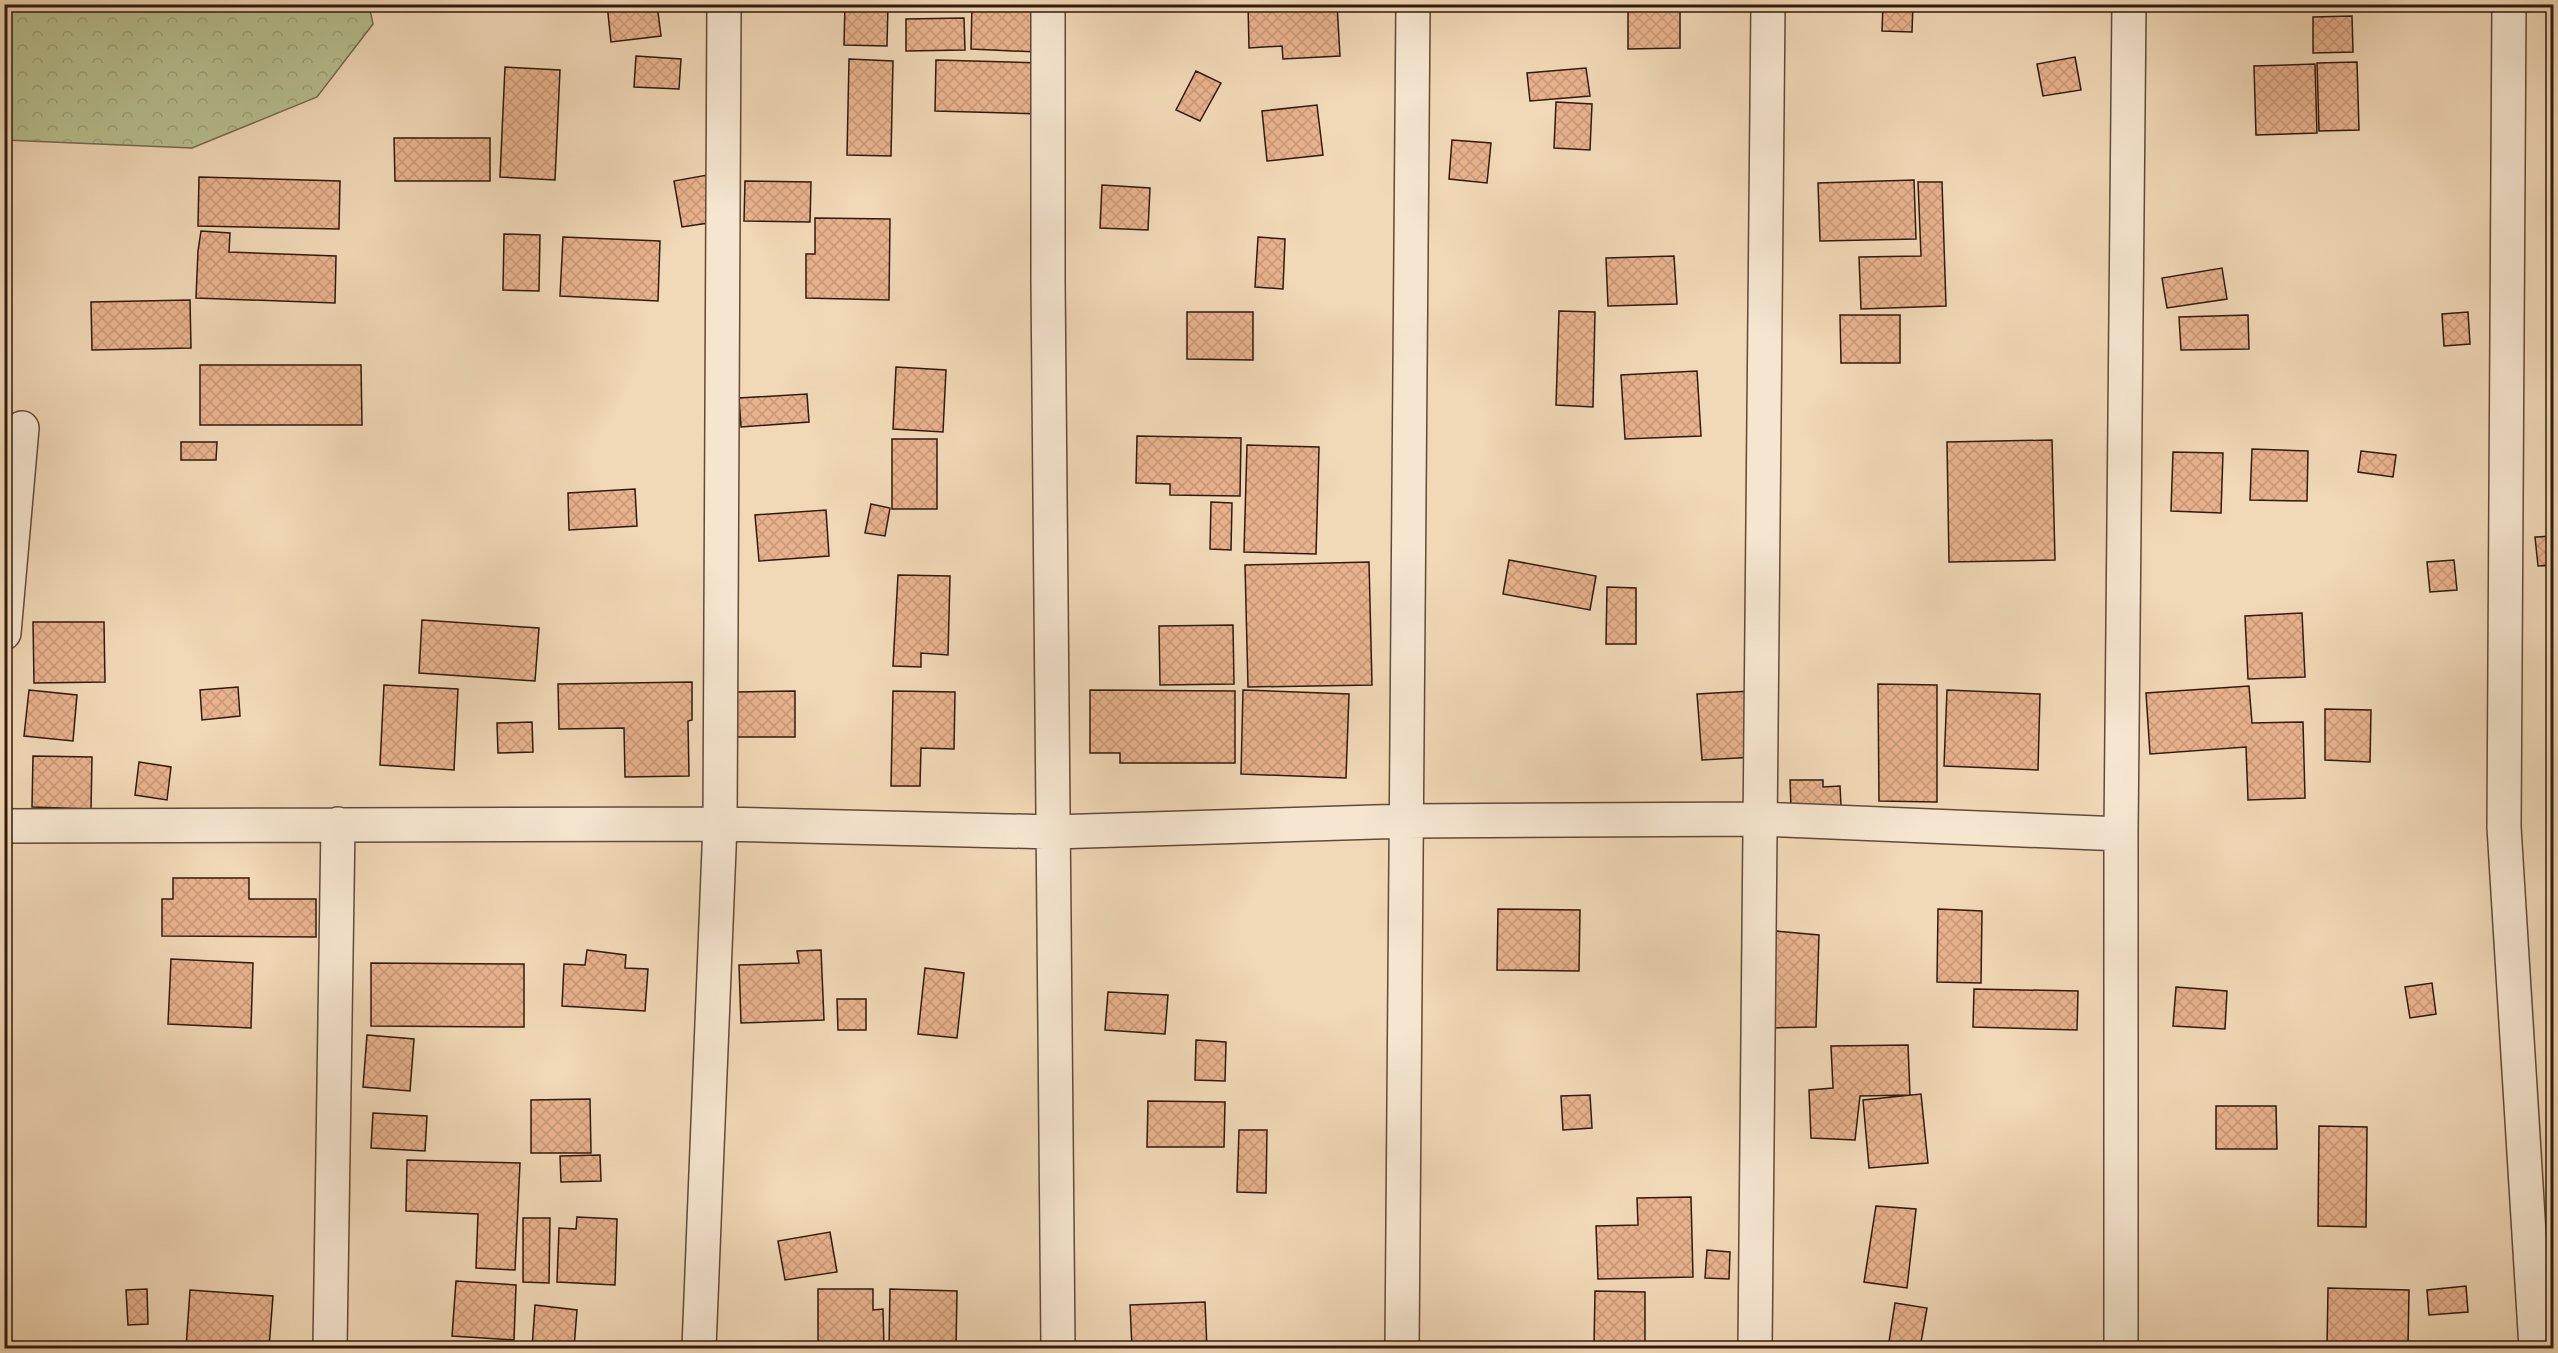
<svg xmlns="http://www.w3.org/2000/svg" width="2558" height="1353" viewBox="0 0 2558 1353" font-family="'Libre Bodoni',serif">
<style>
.forest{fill:url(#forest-crowns);stroke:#746c4e;stroke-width:1.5}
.building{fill:url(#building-cross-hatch);stroke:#311a0d;stroke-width:1.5}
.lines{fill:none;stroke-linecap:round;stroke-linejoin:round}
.minor-casing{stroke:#614a37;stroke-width:36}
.minor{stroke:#f6e6d0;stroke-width:33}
</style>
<defs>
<pattern id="forest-crowns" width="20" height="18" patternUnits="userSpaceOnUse" patternTransform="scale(1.5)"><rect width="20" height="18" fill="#b7bf90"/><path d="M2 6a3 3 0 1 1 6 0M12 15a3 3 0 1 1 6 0" fill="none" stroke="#9ea47b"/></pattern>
<pattern id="building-cross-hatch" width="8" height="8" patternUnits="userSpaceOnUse" patternTransform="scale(1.5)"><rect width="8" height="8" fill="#e8b28d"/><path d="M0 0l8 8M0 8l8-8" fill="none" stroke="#c79878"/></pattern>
</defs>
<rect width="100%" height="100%" fill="#f1d8b6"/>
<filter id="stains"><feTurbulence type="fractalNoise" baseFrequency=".00333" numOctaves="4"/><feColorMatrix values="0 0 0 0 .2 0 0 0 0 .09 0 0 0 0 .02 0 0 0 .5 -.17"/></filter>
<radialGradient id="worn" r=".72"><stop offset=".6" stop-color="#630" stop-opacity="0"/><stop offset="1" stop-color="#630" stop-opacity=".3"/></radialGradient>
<path class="forest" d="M4 5H369L373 24 317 97 192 148 5 140Z"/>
<path class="building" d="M607 4H657L661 36 611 42Z
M845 4H888L887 46 844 45Z
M972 4 1040 6 1037 52 971 49Z
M1248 4H1337L1340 56 1283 59 1282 46 1249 48Z
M1628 4H1680V48L1628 49Z
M1883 4H1913L1912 32 1882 31Z
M2352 16 2353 52 2313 53V17Z
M964 18 965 50 906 51V19Z
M636 56 681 59 679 89 634 87Z
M2075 57 2081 90 2043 96 2037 64Z
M849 59 893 61 891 156 847 155Z
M936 60 1042 63 1041 114 935 111Z
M2357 62 2359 130 2319 131 2317 63Z
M2315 64 2317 133 2256 135 2254 66Z
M505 67 560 70 555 180 500 177Z
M1586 68 1590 96 1530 101 1527 73Z
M1196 71 1221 83 1200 121 1176 110Z
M1556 102 1592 104 1590 150 1554 148Z
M1317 105 1323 155 1267 161 1262 111Z
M394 138H490V181H395Z
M1452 140 1491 143 1487 183 1449 179Z
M707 175 715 222 682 227 674 181Z
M199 177 340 181 339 229 198 226Z
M1914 180 1916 239 1820 241 1818 183Z
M745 181 811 182 810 222 744 221Z
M1918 182H1942L1946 306 1861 309 1859 257 1921 256Z
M1102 185 1150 188 1148 230 1100 228Z
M815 218 890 219 889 300 806 298V254H815Z
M201 231 230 233 229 252 336 256 335 303 196 298 198 251Z
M504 234 540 235 539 291 503 290Z
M563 237 660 241 658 301 560 296Z
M1258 237 1285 239 1283 289 1255 287Z
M1674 256 1677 304 1608 306 1606 258Z
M2222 268 2227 299 2167 308 2162 278Z
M190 300 191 348 92 350 91 302Z
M1559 311 1595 312 1593 407 1556 405Z
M1187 312H1253V360L1187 359Z
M2468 312 2470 344 2444 346 2442 314Z
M1840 315H1900V363H1841Z
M2248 315 2249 349 2181 350 2179 317Z
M200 365H361L362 425H200Z
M896 367 946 370 943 432 893 429Z
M1697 371 1701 436 1625 439 1621 375Z
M807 394 809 422 741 427 739 398Z
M1137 436 1241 438 1240 496 1170 495V484L1136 483Z
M892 439H937V509H892Z
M2052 440 2055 560 1949 562 1947 442Z
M181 442H217L216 460H181Z
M1247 445 1319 447 1316 554 1244 552Z
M2252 449 2308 451 2307 501 2250 500Z
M2361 451 2396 455 2393 477 2358 472Z
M2173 452 2223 453 2221 513 2171 511Z
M635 489 637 526 569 530 568 493Z
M1211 502 1232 503 1231 550 1210 549Z
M871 504 890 508 885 536 865 533Z
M826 510 829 556 759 561 755 515Z
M2554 536V565L2538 566 2535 537Z
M1509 560 1596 576 1590 610 1503 594Z
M2454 560 2457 590 2430 592 2427 562Z
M1369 562 1372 685 1248 687 1245 565Z
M898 575 950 576 948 655 921 653V667L893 666Z
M1607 587 1636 588V644H1606Z
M2302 613 2305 677 2248 679 2245 616Z
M422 620 539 628 535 681 419 673Z
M33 622H104L105 682 34 683Z
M1233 625 1234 684 1160 685 1159 626Z
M692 682V720L688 721 689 776 625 777 624 728 559 729 558 684Z
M1878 684 1937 685V802L1879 801Z
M384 685 458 689 454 770 380 765Z
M2249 686 2252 723 2303 722 2305 798 2248 800 2246 747 2150 754 2146 693Z
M238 687 240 716 202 720 200 690Z
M29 690 77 695 73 741 24 736Z
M1090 690 1235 691V763H1120V753H1090Z
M1243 690 1349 694 1346 778 1241 774Z
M1947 690 2040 694 2038 770 1944 766Z
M795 691V737H737V692Z
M893 691 955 692 954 749 921 748 920 786H891Z
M1751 691 1756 757 1702 760 1697 694Z
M2325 709 2371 710 2370 762 2325 760Z
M532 722 533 752 498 753 497 723Z
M33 756 92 757 91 809 32 807Z
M139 762 171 767 167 800 135 795Z
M1790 780H1823V787L1840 786 1841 806 1791 808Z
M173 878H249V899H316V937L162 936V899H173Z
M1498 909 1580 910 1579 971 1497 970Z
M1938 909 1982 911 1981 983 1937 982Z
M1776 931 1819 935 1816 1027 1772 1028Z
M587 950 626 955 625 968 648 969 645 1011 562 1006 564 964 585 965Z
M821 950 824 1020 741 1023 739 965 799 963 797 951Z
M171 959 253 963 251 1028 168 1024Z
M371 963 524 964V1027L371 1026Z
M925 968 964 973 957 1038 918 1034Z
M2432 983 2436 1014 2410 1018 2405 987Z
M2176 987 2227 991 2225 1029 2173 1026Z
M1974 989 2078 991 2077 1030 1973 1027Z
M1108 992 1168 995 1165 1034 1105 1030Z
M837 999H866V1030H838Z
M367 1035 414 1039 410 1091 363 1087Z
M1196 1040 1226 1042 1225 1081 1195 1080Z
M1908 1045 1910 1095 1860 1096 1855 1140 1811 1138 1809 1090 1833 1088 1831 1046Z
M1921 1094 1928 1163 1869 1168 1863 1100Z
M1590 1095 1592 1128 1563 1130 1561 1096Z
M590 1099 591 1153H531V1100Z
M1148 1101 1225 1102 1224 1147H1147Z
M2216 1106H2276L2277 1149H2216Z
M373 1113 427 1116 425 1151 371 1148Z
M2547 1117H2554V1166H2548Z
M2319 1126 2367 1127 2366 1227 2318 1226Z
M1239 1130H1267L1266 1193 1237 1192Z
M600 1155 601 1181 561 1182 560 1156Z
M407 1160 520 1163 515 1270 476 1268 478 1214 406 1211Z
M1691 1197 1693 1277 1598 1279 1596 1226 1638 1225 1637 1198Z
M1876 1206 1916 1209 1907 1288 1864 1282Z
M577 1217 617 1219 615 1285 557 1282 559 1228 576 1229Z
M523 1218H550L549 1283 523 1282Z
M830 1232 837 1272 785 1280 778 1241Z
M1707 1250 1730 1252 1729 1279 1705 1278Z
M456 1281 516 1285 514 1340 452 1336Z
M2466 1286 2468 1312 2429 1315 2427 1290Z
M2328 1288 2409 1290 2408 1348H2327Z
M147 1289 148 1324 128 1325 126 1290Z
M818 1289H873V1310L883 1309 884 1348H818Z
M890 1289 957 1291 956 1348H889Z
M190 1290 273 1296 269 1348H186Z
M1595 1291 1645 1292V1348H1594Z
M1205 1302 1207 1348H1132L1130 1305Z
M1895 1303 1927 1308 1920 1348H1888Z
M535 1305 577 1310 574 1348H532Z"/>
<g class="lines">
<defs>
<path id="minor" d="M1048 4V281L1058 1348
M2509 4 2504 827 2536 1348
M4 633 22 428
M4 826 720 824 1053 832 1407 821 1762 819 2121 834
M330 1348 338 824
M699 1348 720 824 724 4
M1402 1348 1413 4
M1755 1348 1768 4
M2121 1348V834L2129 4"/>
</defs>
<use href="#minor" class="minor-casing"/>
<use href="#minor" class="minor"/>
</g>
<rect width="2558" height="1353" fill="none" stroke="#f1d8b6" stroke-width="24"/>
<rect x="6" y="6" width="2546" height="1341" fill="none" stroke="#311a0d" stroke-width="3"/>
<rect x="12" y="12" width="2534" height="1329" fill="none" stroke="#311a0d" stroke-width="1.5"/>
<rect width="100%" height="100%" filter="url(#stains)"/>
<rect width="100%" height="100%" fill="url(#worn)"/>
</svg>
